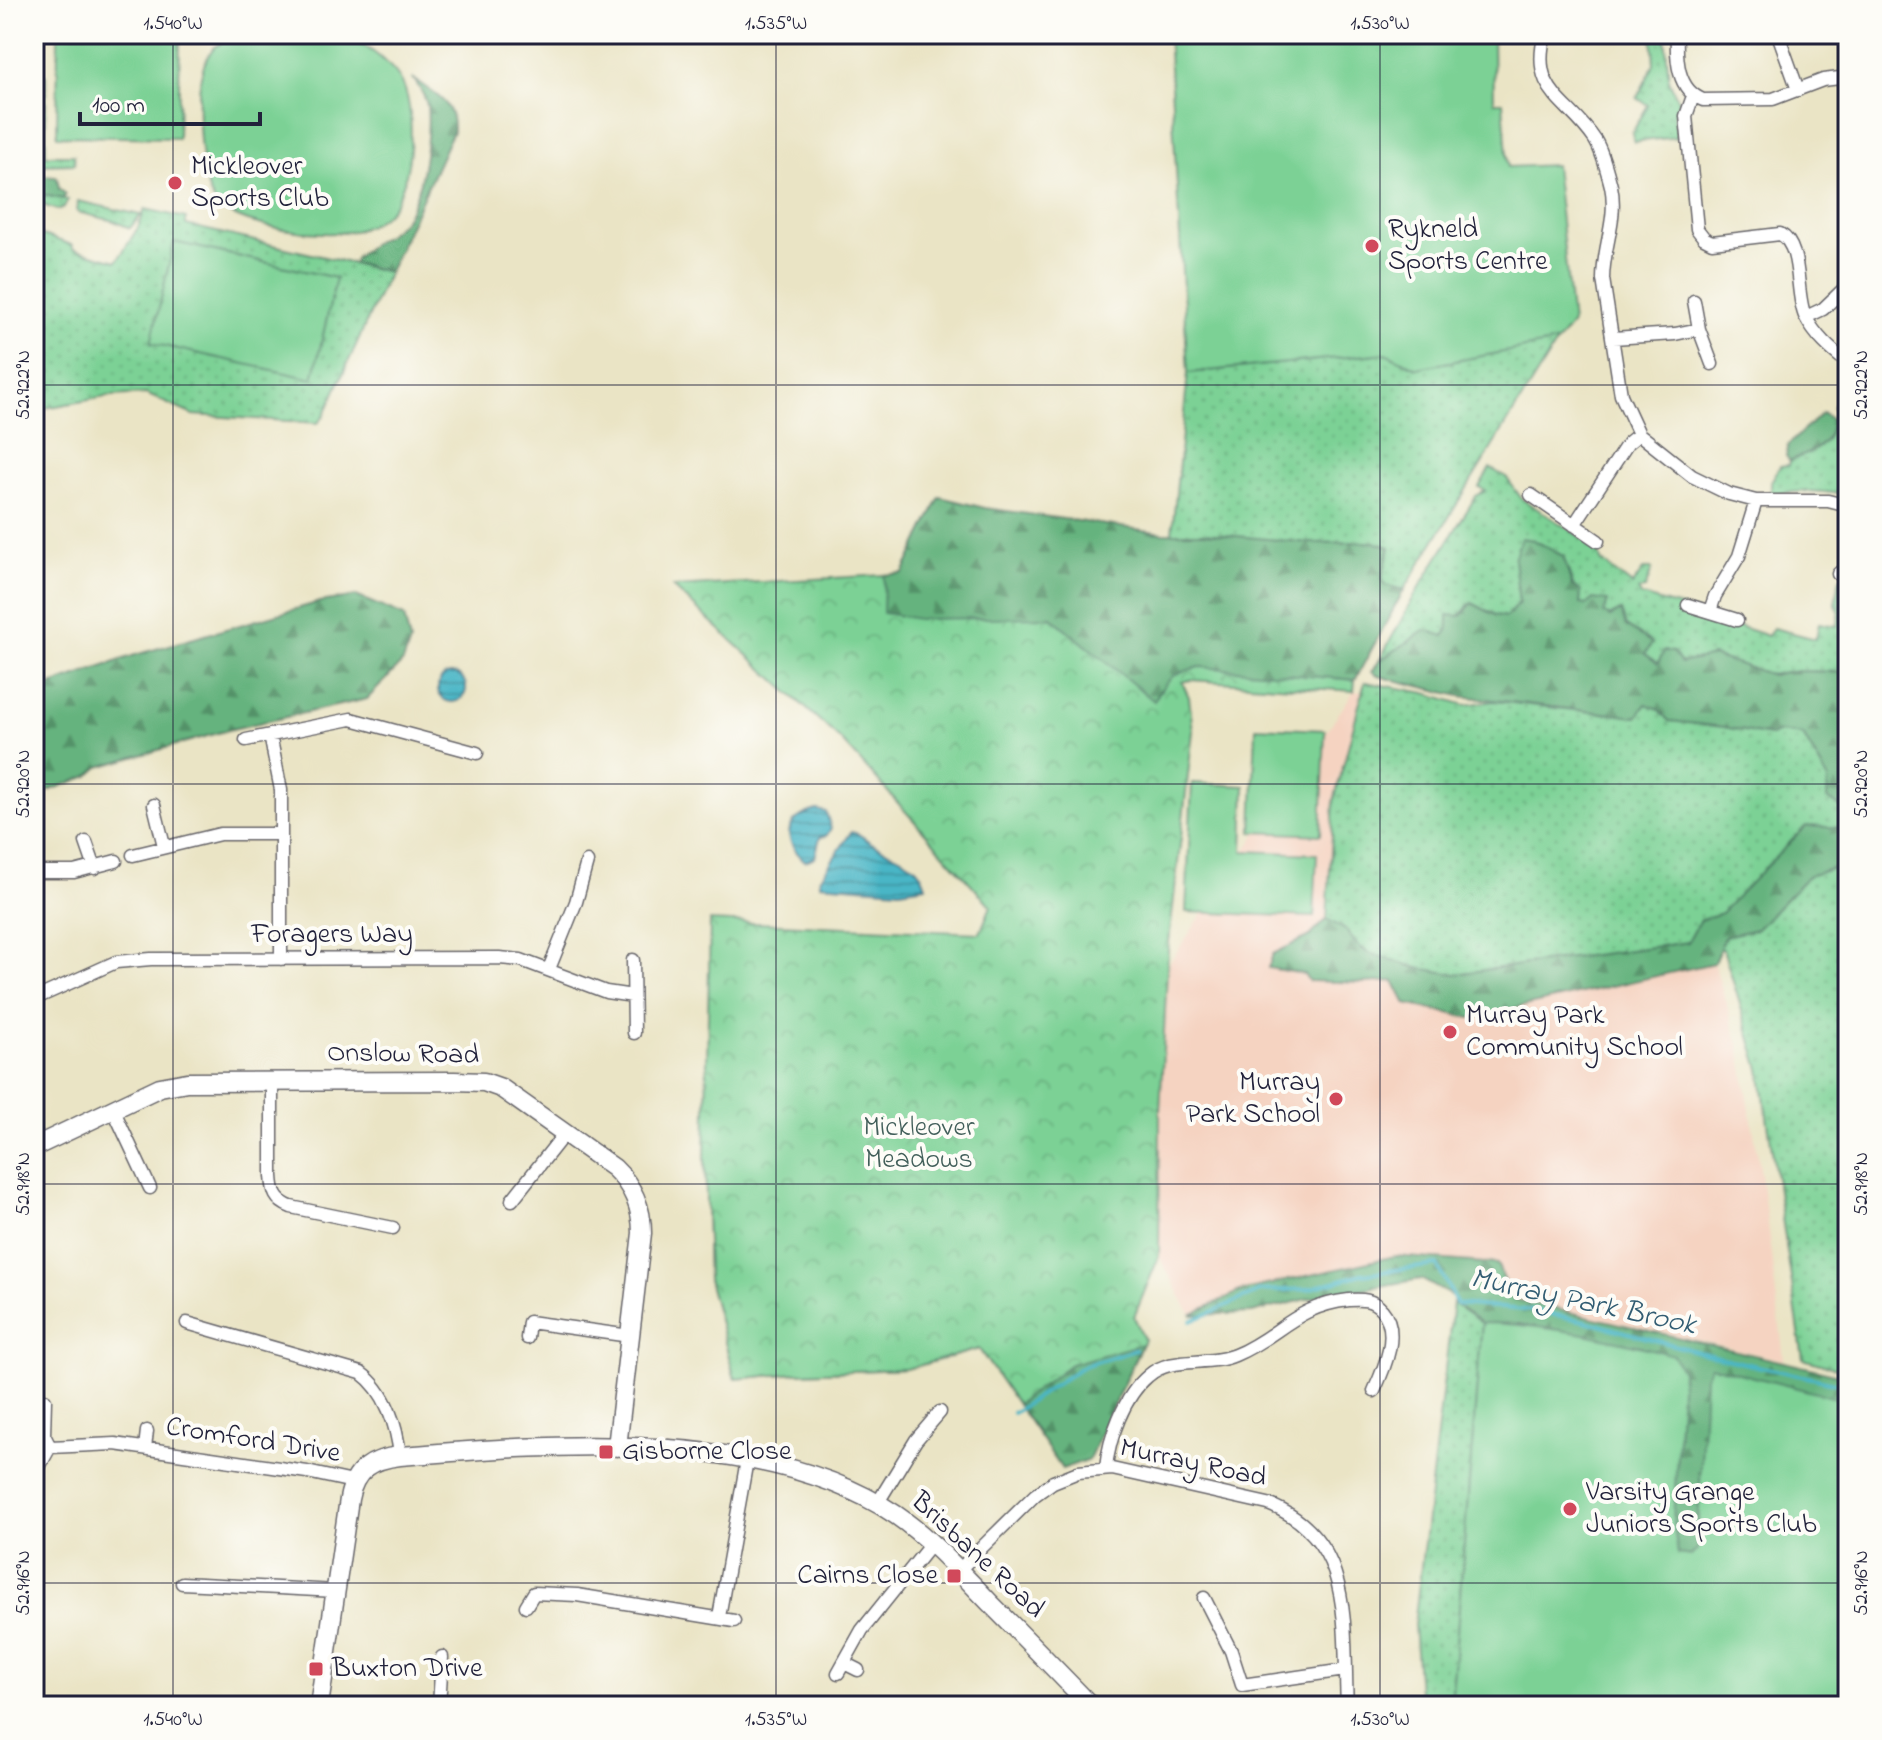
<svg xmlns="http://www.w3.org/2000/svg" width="1882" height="1740" viewBox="0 0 1882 1740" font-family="'Indie Flower',sans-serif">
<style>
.built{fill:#f5d3c1}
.grass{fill:url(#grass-dots);stroke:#4f7a68;stroke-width:2}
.forest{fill:url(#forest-firs);stroke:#446a5c;stroke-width:2}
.park{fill:url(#park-crowns);stroke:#4f7a68;stroke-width:2}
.pitch{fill:#7cd195;stroke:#4f7a68;stroke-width:2}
.water{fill:url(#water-rules);stroke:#366c80;stroke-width:2}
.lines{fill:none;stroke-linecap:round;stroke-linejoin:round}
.stream{stroke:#4ab6c6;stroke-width:4}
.street-casing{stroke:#68666b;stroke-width:15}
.secondary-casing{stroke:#68666b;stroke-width:21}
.street{stroke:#fff;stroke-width:12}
.secondary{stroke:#fff;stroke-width:18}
.ticks{fill:none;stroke:#22223b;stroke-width:2;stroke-opacity:0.45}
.poi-dot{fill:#d1495b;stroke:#fdfcf7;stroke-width:3}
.labels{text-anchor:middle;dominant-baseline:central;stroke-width:8;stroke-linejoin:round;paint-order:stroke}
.poi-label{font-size:28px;fill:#22223b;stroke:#fdfcf7;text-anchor:start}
.street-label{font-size:28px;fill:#22223b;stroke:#fdfcf7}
.park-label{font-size:28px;fill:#425f5a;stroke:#fdfcf7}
.water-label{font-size:30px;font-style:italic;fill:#325d73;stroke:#fdfcf7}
.neatline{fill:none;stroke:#22223b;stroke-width:3}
.ticks-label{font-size:20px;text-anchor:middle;fill:#22223b}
</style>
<defs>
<pattern id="grass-dots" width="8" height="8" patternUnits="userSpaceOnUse" patternTransform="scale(2)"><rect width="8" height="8" fill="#7cd195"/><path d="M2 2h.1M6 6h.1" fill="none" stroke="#6bb381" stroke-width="1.8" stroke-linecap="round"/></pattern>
<pattern id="forest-firs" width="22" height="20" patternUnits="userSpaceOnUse" patternTransform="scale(2)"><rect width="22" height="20" fill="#65b37e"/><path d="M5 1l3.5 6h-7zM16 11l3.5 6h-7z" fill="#539168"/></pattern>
<pattern id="park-crowns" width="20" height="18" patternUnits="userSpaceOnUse" patternTransform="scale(2)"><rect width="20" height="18" fill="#7cd195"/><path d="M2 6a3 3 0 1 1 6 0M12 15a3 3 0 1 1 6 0" fill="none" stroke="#6bb381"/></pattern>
<pattern id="water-rules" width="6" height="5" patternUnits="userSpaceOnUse" patternTransform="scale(2)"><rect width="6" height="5" fill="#4ab6c6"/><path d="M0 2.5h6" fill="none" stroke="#3d94a2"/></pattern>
</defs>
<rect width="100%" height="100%" fill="#fdfcf7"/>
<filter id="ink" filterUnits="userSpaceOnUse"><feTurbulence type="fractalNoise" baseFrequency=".0125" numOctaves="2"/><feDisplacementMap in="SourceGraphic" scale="16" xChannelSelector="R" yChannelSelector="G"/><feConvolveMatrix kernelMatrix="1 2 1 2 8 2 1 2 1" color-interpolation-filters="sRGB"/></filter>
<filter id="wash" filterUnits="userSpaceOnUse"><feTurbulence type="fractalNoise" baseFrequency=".006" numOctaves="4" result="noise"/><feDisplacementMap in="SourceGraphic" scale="32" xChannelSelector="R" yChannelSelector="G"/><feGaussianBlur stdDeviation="1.8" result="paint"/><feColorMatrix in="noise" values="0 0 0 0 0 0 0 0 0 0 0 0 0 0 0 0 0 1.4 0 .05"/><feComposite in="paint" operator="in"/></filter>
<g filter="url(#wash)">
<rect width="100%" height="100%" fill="#eae4c5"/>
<path class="built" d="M1365 682 1426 693 1471 1018 1714 963 1739 1045 1761 1174 1784 1360 1513 1298 1496 1264 1307 1275 1240 1291 1191 1315 1159 1256 1160 1112 1169 963 1354 691 1362 692Z
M633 1698 744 1706H633Z"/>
<path class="grass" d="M1652 34H1665L1669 81 1679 102 1674 115 1677 137 1634 142 1632 133 1648 105 1637 98 1654 64Z
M34 69 46 76V155H74L75 164 34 165Z
M34 193 68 200 64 208 57 210 34 202Z
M78 201 141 215 130 228 114 221 77 212Z
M145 209 186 218V225L389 272 324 416 318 423 193 415 146 394 111 396 34 410V232L72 245 73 249 117 261 139 226Z
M1557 342 1404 590 1385 585 1382 578 1390 547C1364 539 1337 544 1309 543 1263 541 1218 532 1172 533L1188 373 1386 353 1417 368Z
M1848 391V497C1823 488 1796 492 1771 494V482L1780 466 1789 465 1790 461C1811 453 1832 446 1831 419L1837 412 1833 407 1837 399Z
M1490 468 1506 477 1522 499 1598 548 1601 561 1632 585 1644 569H1652L1645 589 1638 590 1641 596 1684 608 1768 636 1773 628 1816 639 1819 623 1837 626 1840 612 1835 603 1840 578 1844 575 1840 605 1848 614V672L1790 671 1772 675 1713 656 1681 663H1659L1645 654 1640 635 1626 626 1621 611 1609 617 1580 604 1563 556 1517 583 1519 603 1506 617 1495 615 1472 603 1448 628 1444 637 1425 630 1379 661 1415 595 1476 496 1485 491 1479 487Z
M1365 682 1426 693 1465 705 1494 701 1637 717 1646 704 1724 727 1770 736 1780 732 1803 735 1828 779 1848 775V1372L1803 1359 1760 1069 1723 949 1470 1004 1368 953 1356 944 1347 931 1327 919 1334 801Z
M1453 1303 1482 1323 1451 1706H1420L1414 1625Z"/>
<path class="forest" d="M413 78C435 96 454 99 453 131L389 272 353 263C359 247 391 237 404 220 422 198 430 134 427 106 426 96 418 86 413 78Z
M34 176 57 177 59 189 66 194 63 199 34 193Z
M1822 413 1831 419C1832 445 1811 453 1790 461L1786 456 1788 445Z
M940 497 985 508 1164 533H1205L1310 543 1374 542 1390 547 1382 578 1385 585 1404 590 1355 680 1200 667 1160 690 1154 702 1051 617 851 751 836 735 882 613 884 575 903 573Z
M1521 538 1534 540 1563 556 1572 585 1581 592 1580 604 1586 605 1593 599 1608 601 1604 613 1610 617 1621 611 1626 626 1652 643 1645 654 1658 663 1664 651 1673 652 1681 663 1713 656 1772 675 1790 671 1848 672V812L1827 799 1828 779 1803 735 1780 732 1771 736 1724 727 1669 721 1657 708 1646 704 1637 717 1460 696 1378 676 1372 672 1379 661 1426 630 1444 636 1448 628V615L1461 616 1472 603 1495 615 1506 617 1519 603 1514 559Z
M356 596 404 616 410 642 403 662 367 699 232 729 99 767 89 776 34 796V691L135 655 320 602Z
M1806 826 1848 828V864L1808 876 1757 929 1725 936 1714 963 1471 1018 1406 1004 1394 981 1364 983 1309 981 1304 974 1268 968 1273 954 1310 936 1327 919 1347 931 1356 944 1368 953 1418 968 1455 974 1688 942 1700 920 1721 913Z
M706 1200 721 1211 1134 1317 1144 1339 1089 1459 1062 1469 979 1349 906 1369 795 1373 735 1379 708 1279Z
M1395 1256 1497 1264 1513 1299 1848 1377V1401L1711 1367 1699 1496 1697 1550 1691 1556 1678 1555 1673 1522 1682 1371 1641 1346 1519 1324 1482 1323 1453 1303 1454 1297 1421 1279 1311 1298 1252 1313 1191 1315 1240 1291Z"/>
<path class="park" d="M884 575 883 613 918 619 1051 617 1154 701C1168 677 1172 673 1200 667L1355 680 1354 691 1190 680 1182 682 1189 697 1193 731 1168 951 1160 1112 1159 1256 1134 1317 1144 1339 1142 1344 1071 1364 1017 1404 979 1349 906 1369 795 1373 735 1379 708 1279 705 1158 710 921 980 933 991 906 842 741 673 587Z"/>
<path class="pitch" d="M58 34H180L178 138 57 136Z
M244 34C264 34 333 30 347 36 363 43 389 62 399 77 419 106 414 198 381 218 374 223 363 229 354 231 321 238 238 228 215 202 199 183 195 96 202 72 203 66 208 55 212 50 219 42 234 37 244 34Z
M1168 34H1493L1494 102H1503L1508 167 1555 165 1572 324 1557 342 1417 368 1386 353 1188 373Z
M174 242 336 278 313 379 151 343Z
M1256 727 1325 730 1321 835 1252 832Z
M1192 783 1245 786 1243 851 1317 854 1314 917 1186 912Z
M1482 1323C1546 1324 1612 1338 1673 1355L1682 1371 1673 1522 1678 1554 1691 1556 1697 1550 1705 1377 1711 1366 1848 1401V1706H1451Z"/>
<path class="water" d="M438 688a14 14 0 1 1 28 0a14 14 0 1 1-28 0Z
M817 810 826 812 831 829 826 836 820 837 815 857 805 861C781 838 784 819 817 810Z
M851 832C861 833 865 840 873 844 895 856 919 860 926 886L900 890 820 884V879Z"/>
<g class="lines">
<path class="stream" d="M1191 1321 1260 1291 1308 1289 1362 1274 1437 1265 1457 1304 1536 1311 1585 1321 1721 1358 1848 1386
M1013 1413 1083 1366 1135 1350"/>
</g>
</g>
<g filter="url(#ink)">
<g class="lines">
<defs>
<path id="street" d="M1545 34C1529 93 1569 100 1595 140 1603 153 1607 171 1611 186 1618 218 1603 247 1603 279L1621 395 1639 434 1692 476 1729 494 1756 501H1828L1848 506
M1677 34C1676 59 1677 90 1703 100L1773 99 1823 80 1848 77
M1778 34 1798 90
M1693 96 1686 116 1697 229 1704 238 1712 242 1780 234C1803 246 1795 294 1805 316 1815 336 1831 350 1848 363
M1694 301 1699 329 1712 364
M1806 317 1823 309 1848 285
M1613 338 1675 334 1699 329
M1531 495 1598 541
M1574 525 1628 443 1639 434
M1838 574 1848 565
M1688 605 1737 620
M1710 611 1715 596 1739 556 1756 501
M270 735 281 790V959
M246 740 351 719 477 753
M154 805 164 846
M86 842 95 868
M133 855 220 834H281
M34 872H74L116 861
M633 960 634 1033
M549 969 576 902 587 862
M34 999 116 962 151 959 499 958 521 960 606 992 633 996
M272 1082V1176C273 1192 275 1201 291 1207L393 1228
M113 1109 150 1188
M512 1200 565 1133
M187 1323 361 1373C386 1391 397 1426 400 1456
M527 1338 529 1322 630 1336
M50 1447 115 1444 307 1472 353 1482
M145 1448 147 1431
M1106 1468C1109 1438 1124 1396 1148 1376 1171 1355 1207 1367 1235 1355 1279 1337 1294 1306 1349 1300 1362 1299 1373 1299 1382 1310 1401 1332 1384 1369 1374 1391
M34 1476 50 1447 44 1435 45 1400
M877 1504 916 1440 940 1412
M959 1570 1035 1495 1053 1482 1078 1472 1112 1469 1268 1504C1356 1538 1343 1628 1347 1706
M182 1583 336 1591
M1204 1598 1231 1651 1242 1685 1345 1670
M526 1606 534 1593 577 1595 734 1621
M719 1617 747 1460
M844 1663 858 1670
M838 1673 862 1630 931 1544
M187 1706V1705
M439 1706 442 1657"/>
<path id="secondary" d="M34 1147 160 1087 187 1082 454 1081 484 1082 501 1088 614 1168C633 1186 642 1207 642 1233L617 1447
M319 1706 349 1499C354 1470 372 1459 400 1456 551 1444 765 1427 896 1515 931 1539 960 1572 989 1602 1023 1636 1057 1671 1091 1706"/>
</defs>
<use href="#street" class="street-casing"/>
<use href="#secondary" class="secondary-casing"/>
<use href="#street" class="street"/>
<use href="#secondary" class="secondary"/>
</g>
</g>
<path class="ticks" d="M173 34V1706M776 34V1706M1380 34V1706M34 385H1848M34 784H1848M34 1184H1848M34 1583H1848"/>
<g class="poi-dot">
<circle cx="175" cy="183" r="8"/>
<circle cx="1372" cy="246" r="8"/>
<circle cx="1450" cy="1032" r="8"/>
<circle cx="1336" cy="1099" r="8"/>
<rect x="598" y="1444" width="16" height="16" rx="4"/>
<circle cx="1570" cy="1509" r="8"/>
<rect x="946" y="1568" width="16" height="16" rx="4"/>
<rect x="308" y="1661" width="16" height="16" rx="4"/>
</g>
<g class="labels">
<g class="poi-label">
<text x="191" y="167">Mickleover<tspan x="191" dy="32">Sports Club</tspan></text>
<text x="1388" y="230">Rykneld<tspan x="1388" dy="32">Sports Centre</tspan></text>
<text x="1466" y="1016">Murray Park<tspan x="1466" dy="32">Community School</tspan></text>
<text x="1320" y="1083" text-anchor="end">Murray<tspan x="1320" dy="32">Park School</tspan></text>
<text x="622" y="1452">Gisborne Close</text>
<text x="1586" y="1493">Varsity Grange<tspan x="1586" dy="32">Juniors Sports Club</tspan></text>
<text x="938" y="1576" text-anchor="end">Cairns Close</text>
<text x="332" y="1669">Buxton Drive</text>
</g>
<g class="street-label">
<text x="332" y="935">Foragers Way</text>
<text transform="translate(403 1055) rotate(1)">Onslow Road</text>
<text transform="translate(253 1441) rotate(9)">Cromford Drive</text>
<text transform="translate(1193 1464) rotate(12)">Murray Road</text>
<text transform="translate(977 1556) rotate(43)">Brisbane Road</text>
</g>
<g class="park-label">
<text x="919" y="1128">Mickleover<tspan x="919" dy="32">Meadows</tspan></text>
</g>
<g class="water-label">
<text transform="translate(1583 1303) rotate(12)">Murray Park Brook</text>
</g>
</g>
<rect width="1882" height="1740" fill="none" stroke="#fdfcf7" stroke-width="88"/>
<path d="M80 112v12h180v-12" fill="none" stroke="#22223b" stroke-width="4"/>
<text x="92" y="112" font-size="24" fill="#22223b" stroke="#fdfcf7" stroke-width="6" paint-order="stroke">100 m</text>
<rect x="44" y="44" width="1794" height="1652" class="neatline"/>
<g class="ticks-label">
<text x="173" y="29">1.540°W</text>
<text x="776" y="29">1.535°W</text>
<text x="1380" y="29">1.530°W</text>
<text transform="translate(22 385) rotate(-90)" y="7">52.922°N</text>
<text transform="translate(1860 385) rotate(-90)" y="7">52.922°N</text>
<text transform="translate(22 784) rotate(-90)" y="7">52.920°N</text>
<text transform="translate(1860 784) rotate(-90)" y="7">52.920°N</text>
<text transform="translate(22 1184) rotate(-90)" y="7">52.918°N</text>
<text transform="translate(1860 1184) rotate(-90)" y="7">52.918°N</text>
<text transform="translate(22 1583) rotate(-90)" y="7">52.916°N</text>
<text transform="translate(1860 1583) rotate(-90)" y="7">52.916°N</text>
<text x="173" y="1725">1.540°W</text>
<text x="776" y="1725">1.535°W</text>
<text x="1380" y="1725">1.530°W</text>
</g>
</svg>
